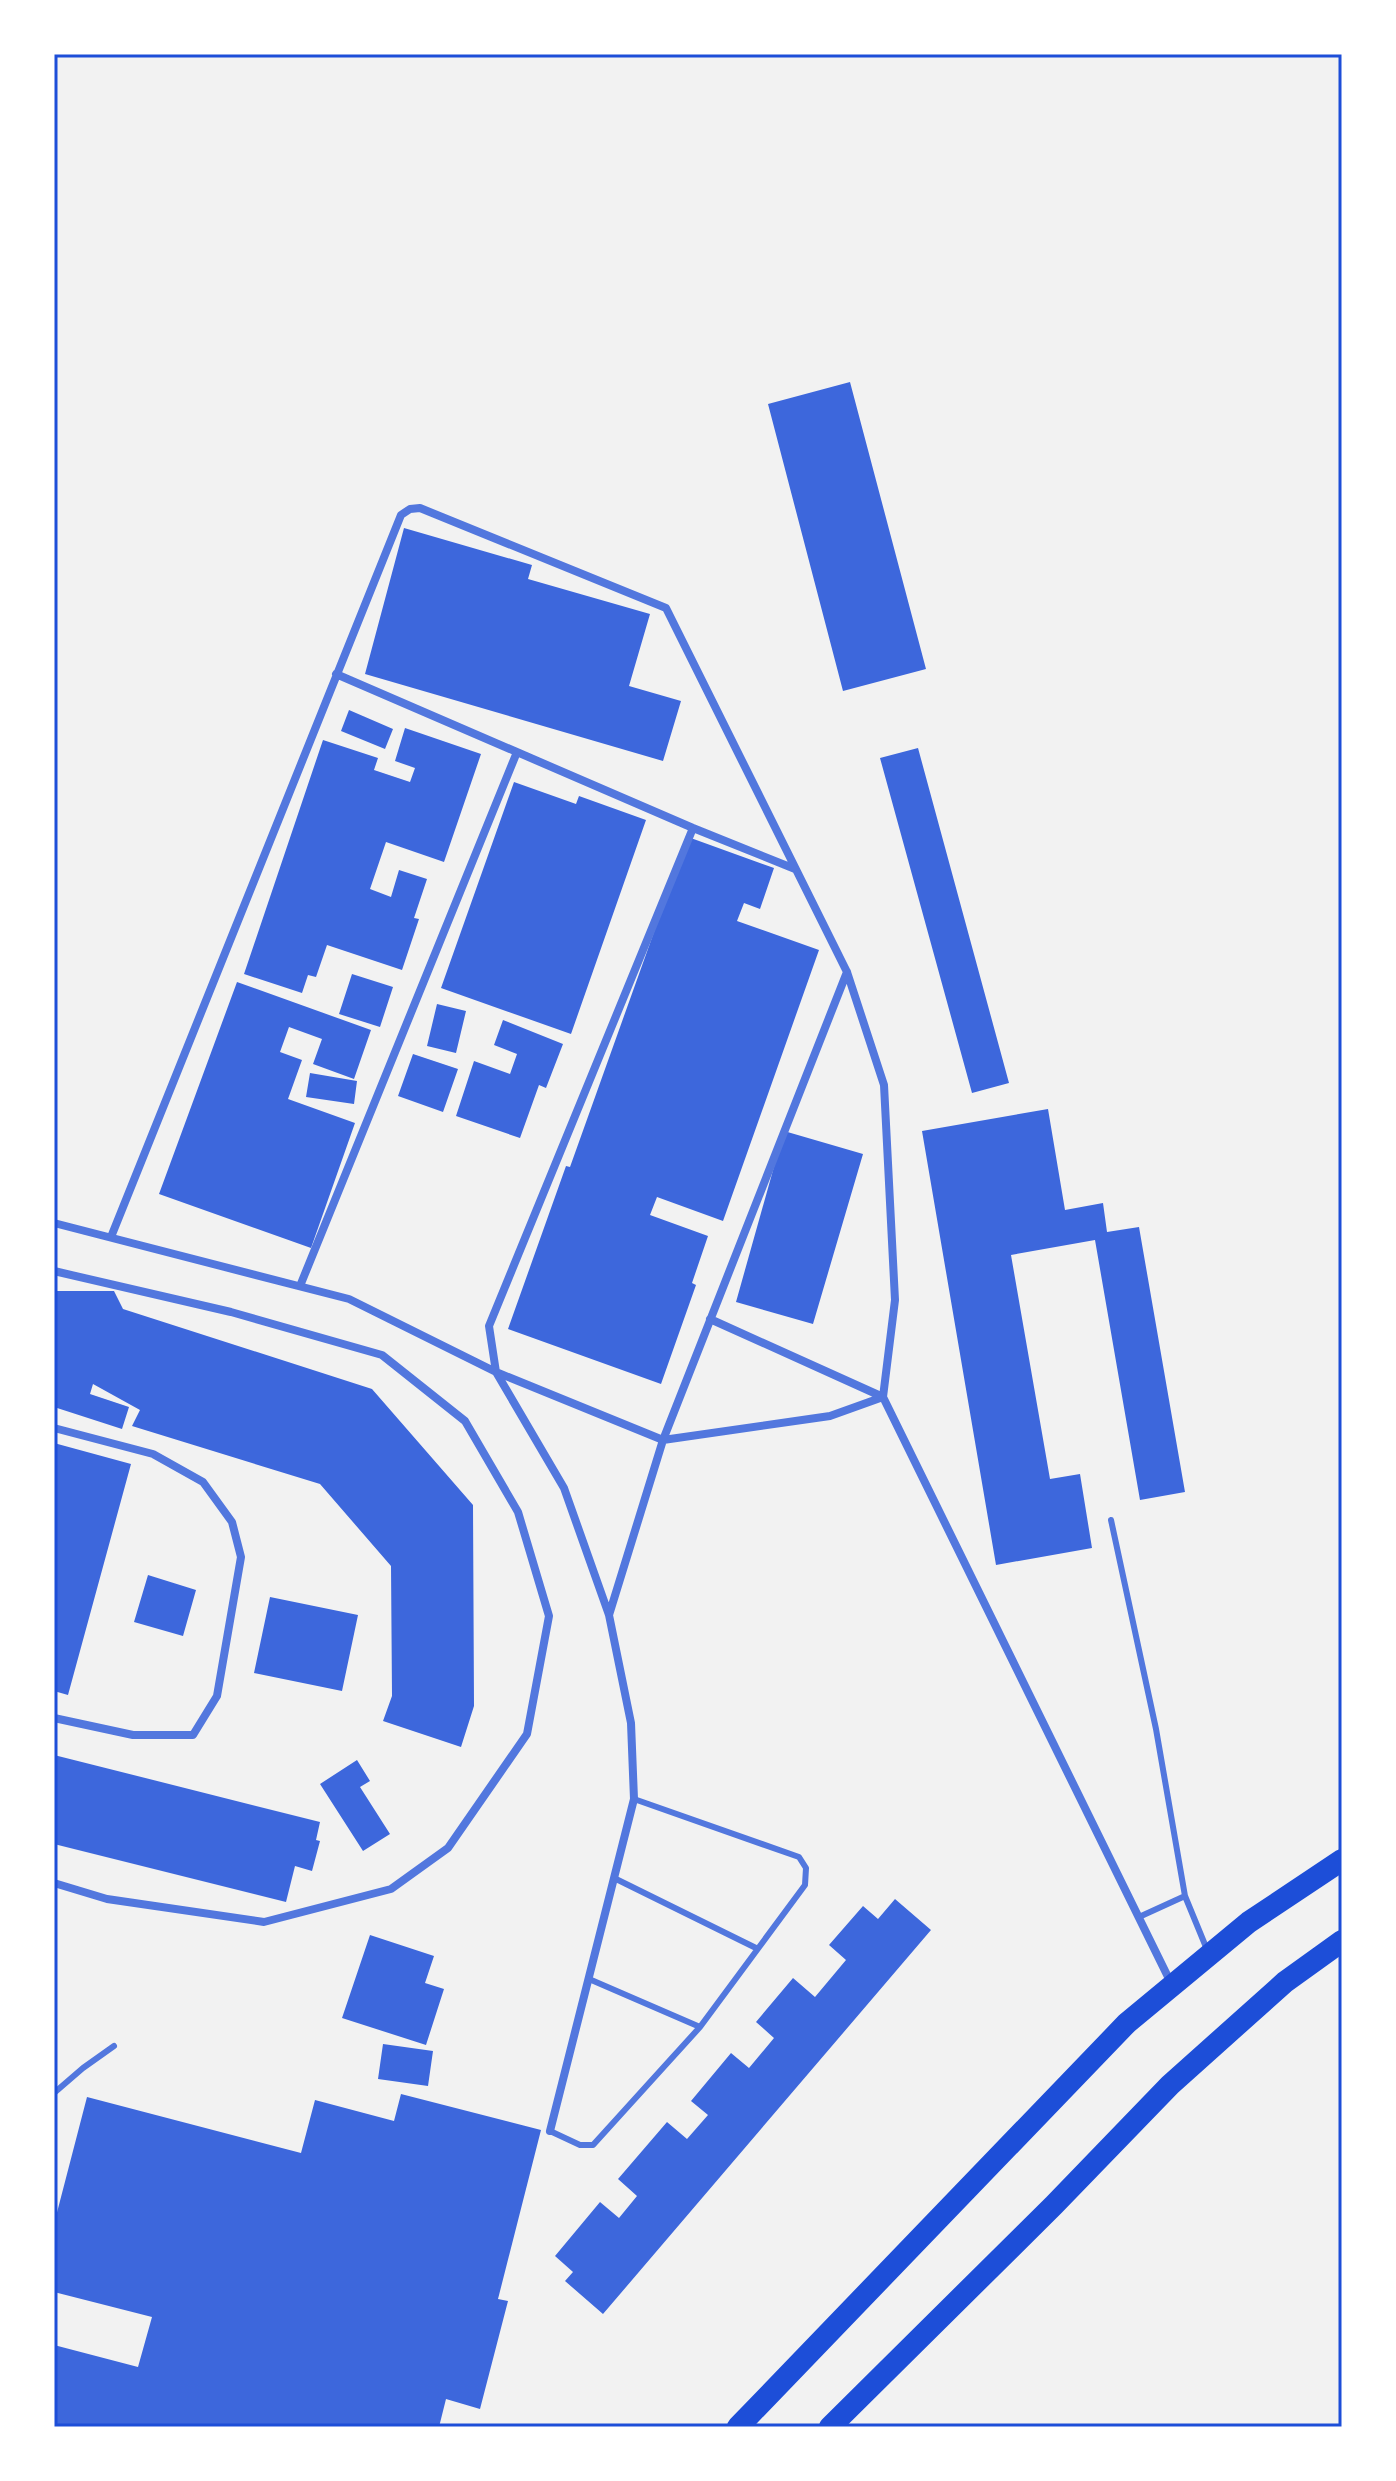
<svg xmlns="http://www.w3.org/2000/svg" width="1396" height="2481" viewBox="0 0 1396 2481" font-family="Quicksand,sans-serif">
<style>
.building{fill:#3d67dc}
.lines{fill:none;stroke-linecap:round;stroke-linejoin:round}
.service{stroke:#5277de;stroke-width:6}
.minor{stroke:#5277de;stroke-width:8}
.trunk{stroke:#1d4ed8;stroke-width:22}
.neatline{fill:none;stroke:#1d4ed8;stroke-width:3}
</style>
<rect width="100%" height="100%" fill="#f2f2f2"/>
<path class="building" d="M850 382 926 669 843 691 768 404Z
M404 528 532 565 528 579 650 614 629 686 681 701 663 761 365 674Z
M349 710 393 729 385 749 341 731Z
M405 728 481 754 444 862 386 842 370 889 391 897 399 870 427 879 414 918 419 919 402 970 327 945 316 977 308 975 302 993 244 974 323 740 378 758 374 770 410 782 415 768 395 761Z
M918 748 1009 1083 972 1093 880 758Z
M514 782 576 804 579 796 646 820 571 1034 441 988Z
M688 837 774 868 760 909 744 903 737 921 819 950 723 1221 657 1197 650 1215 708 1236 692 1283 696 1285 661 1384 508 1329 566 1166 570 1167Z
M352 974 393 987 380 1027 339 1014Z
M237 982 371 1030 354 1079 313 1064 322 1039 289 1027 280 1052 302 1060 288 1099 355 1123 311 1248 159 1194Z
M437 1004 466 1011 456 1053 427 1046Z
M503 1020 563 1044 546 1088 539 1085 520 1138 456 1116 474 1061 510 1074 517 1054 494 1045Z
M413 1054 458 1069 443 1112 398 1096Z
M310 1073 357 1081 354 1104 306 1097Z
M1048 1109 1065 1210 1103 1203 1107 1232 1139 1227 1185 1492 1140 1500 1095 1240 1011 1255 1050 1479 1080 1474 1092 1548 996 1565 922 1131Z
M784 1131 863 1154 813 1324 736 1302Z
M54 1291H114L123 1309 372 1389 473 1505 474 1706 461 1747 383 1721 392 1696 391 1566 320 1484 132 1426 140 1410 93 1384 90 1394 129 1407 122 1429 54 1407Z
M54 1443 131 1464 68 1695 54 1691Z
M148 1575 196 1590 183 1636 134 1622Z
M270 1597 358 1615 342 1691 254 1673Z
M54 1755 320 1822 316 1840 320 1841 312 1871 295 1866 286 1902 54 1844Z
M357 1760 370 1781 360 1787 390 1834 363 1851 320 1784Z
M895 1899 931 1930 603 2314 565 2281 573 2272 555 2256 600 2202 619 2218 637 2196 618 2179 667 2122 687 2139 708 2115 691 2101 731 2053 749 2068 774 2038 756 2022 793 1978 815 1997 846 1960 829 1945 863 1906 878 1919Z
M370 1935 434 1956 425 1983 444 1989 426 2045 342 2018Z
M383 2044 433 2051 428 2086 378 2079Z
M401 2094 541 2130 498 2299 508 2301 480 2409 446 2399 439 2427H54V2345L138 2367 152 2317 54 2292V2224L87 2097 301 2153 315 2100 394 2121Z"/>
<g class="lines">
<path class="service" d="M1111 1520 1156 1729 1185 1896 1208 1952
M614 1878 756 1948
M1139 1917 1185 1896
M589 1979 700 2027
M54 2093 83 2068 114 2046
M550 2131 580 2145H593L700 2027 805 1885 806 1868 799 1857 634 1799"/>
<path class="minor" d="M336 674 693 828 795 869
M54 1223 349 1299 496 1372 564 1488 609 1615 631 1723 634 1799 550 2131
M111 1237 401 515 410 509 420 508 666 608 847 972 884 1085 895 1300 883 1397 830 1416 663 1440 496 1372 489 1326 693 828
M54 1271 231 1312 382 1355 465 1421 518 1512 549 1616 527 1734 448 1848 391 1889 264 1922 107 1899 54 1883
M300 1286 517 752
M710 1319 883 1397 1171 1983
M54 1428 153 1454 203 1482 232 1522 241 1557 217 1696 193 1735H133L54 1718
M609 1615 663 1440 847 972"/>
<path class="trunk" d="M738 2427 1127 2023 1249 1922 1342 1860
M830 2427 1054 2205 1170 2085 1285 1982 1342 1941"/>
</g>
<rect width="1396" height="2481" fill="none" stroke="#ffffff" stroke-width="112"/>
<rect x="56" y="56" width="1284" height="2369" class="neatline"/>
</svg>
